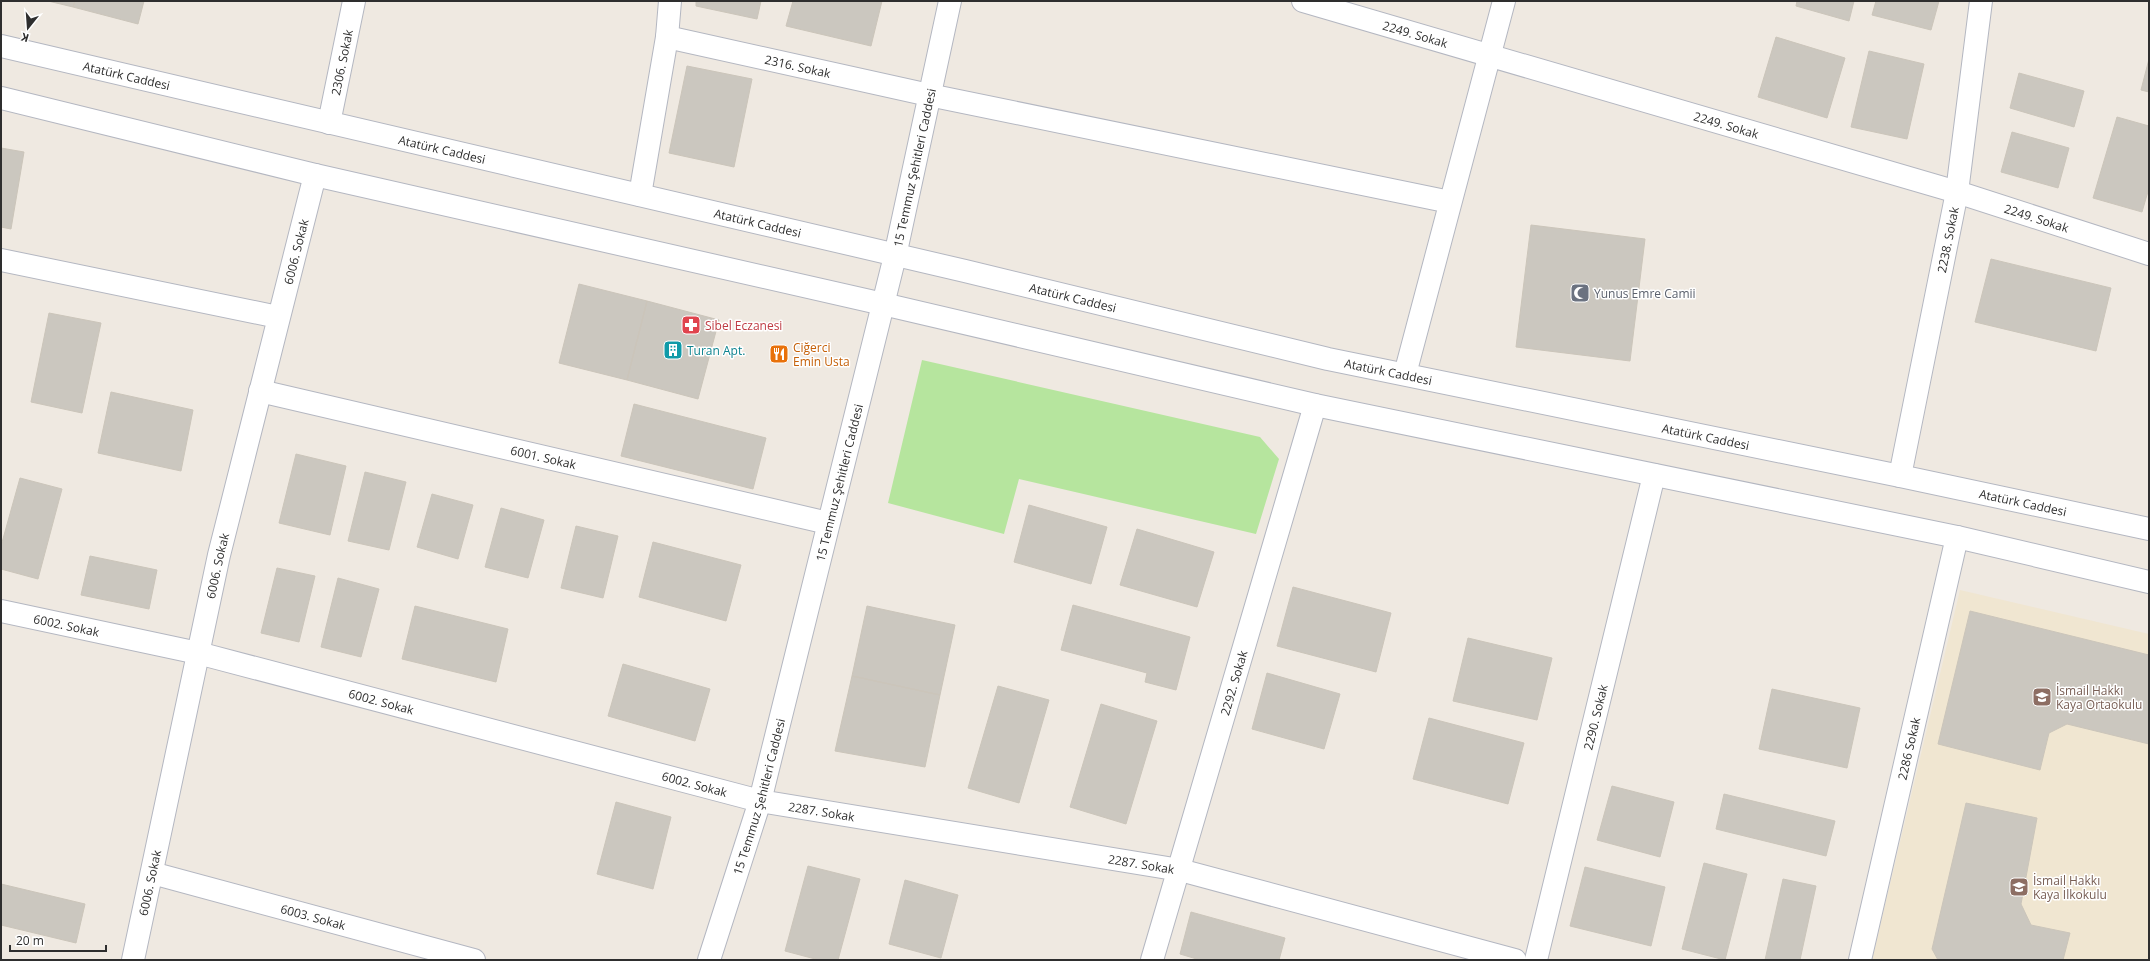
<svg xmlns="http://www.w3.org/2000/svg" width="2150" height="961" viewBox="0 0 2150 961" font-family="'Open Sans',sans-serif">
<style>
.education{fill:#f0e6d1}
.green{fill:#b6e59e}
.building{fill:#cbc7bf;stroke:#cbc5ba}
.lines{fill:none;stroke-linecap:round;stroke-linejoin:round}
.street-casing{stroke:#b4b7c1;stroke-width:24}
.secondary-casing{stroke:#b4b7c1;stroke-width:24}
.street{stroke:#fff;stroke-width:22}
.secondary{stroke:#fff;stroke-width:22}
.labels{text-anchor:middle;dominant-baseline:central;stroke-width:3;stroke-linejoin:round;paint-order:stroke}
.street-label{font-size:12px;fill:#2e2e2e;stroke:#fff}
.worship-label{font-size:12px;fill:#5b616d;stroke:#fff;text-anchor:start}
.health-label{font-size:12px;fill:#be3a42;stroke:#fff;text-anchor:start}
.food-label{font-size:12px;fill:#c56008;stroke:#fff;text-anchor:start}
.culture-label{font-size:12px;fill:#0d838f;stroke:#fff;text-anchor:start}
.education-label{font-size:12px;fill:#785e54;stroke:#fff;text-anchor:start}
</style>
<rect width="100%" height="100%" fill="#efe9e1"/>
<path class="education" d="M1960 590 2149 634V960H1872Z"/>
<path class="green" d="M922 360 1260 437 1279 459 1256 534 1019 479 1004 534 888 503Z"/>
<path class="building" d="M48 1H75L73 7Z
M75 1H144L138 24 73 7Z
M696 1H761L757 19 696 6Z
M793 1H882L871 46 786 26Z
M1797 1H1854L1849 21 1796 6Z
M1876 1H1939L1931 30 1872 15Z
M1776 37 1845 58 1827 118 1758 97Z
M1869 51 1924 64 1907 139 1851 127Z
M2149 59V92L2141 90Z
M687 66 752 79 734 167 669 153Z
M2019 73 2084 91 2074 127 2010 108Z
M2117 117 2149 126V188L2142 212 2093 198Z
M2012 132 2069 148 2058 188 2001 172Z
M1 148 24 152 11 229 1 227Z
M1531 225 1645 239 1630 361 1516 347Z
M1991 259 2111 288 2096 351 1975 322Z
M579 284 647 301 627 380 559 363Z
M647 301 719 320 698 399 627 380Z
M49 313 101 323 82 413 31 402Z
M111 392 193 410 181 471 98 453Z
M634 404 766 438 753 489 621 456Z
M296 454 346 466 330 535 279 523Z
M365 472 406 482 389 550 348 541Z
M20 478 62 489 38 579 1 569V546Z
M432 494 473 505 458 559 417 547Z
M1029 505 1107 527 1091 584 1014 562Z
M501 508 544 520 528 578 485 567Z
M576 526 618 536 603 598 561 588Z
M1137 529 1214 552 1197 607 1120 585Z
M653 542 741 565 726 621 639 597Z
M90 556 157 570 149 609 81 595Z
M277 568 315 576 299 642 261 633Z
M338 578 379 589 361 657 321 647Z
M1293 587 1391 613 1376 672 1277 646Z
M1073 605 1190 637 1176 690 1145 682 1147 673 1061 650Z
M415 606 508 629 496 682 402 659Z
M867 606 955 625 940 695 852 676Z
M1970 611 2149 655V744L2067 724 2049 733 2040 770 1938 744Z
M1468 638 1552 658 1537 720 1453 701Z
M623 664 710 689 695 741 608 716Z
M1267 673 1340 694 1324 749 1252 729Z
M852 676 940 695 925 767 835 751Z
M998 686 1049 700 1019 803 968 788Z
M1772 689 1860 708 1847 768 1759 749Z
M1101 704 1157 721 1126 824 1070 807Z
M1429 718 1524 743 1508 804 1413 779Z
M1612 786 1674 802 1660 857 1597 840Z
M1724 794 1835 821 1826 856 1716 829Z
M616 802 671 817 653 889 597 874Z
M1966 803 2037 818 2021 904 2031 925 2070 933 2063 960H1938L1932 949Z
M1704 863 1747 874 1725 960 1682 949Z
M808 866 860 879 838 960H819L785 951Z
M1585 867 1665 887 1651 946 1570 926Z
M1783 879 1816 886 1800 960H1765Z
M905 880 958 895 941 958 889 944Z
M1 884 85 904 76 943 1 925Z
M1191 912 1285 938 1279 960H1200L1180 954Z"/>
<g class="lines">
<defs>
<g id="street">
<path id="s1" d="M1303 1 1957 192 2149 254"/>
<path id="s2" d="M667 37 929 95 1450 202"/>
<path id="s3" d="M329 123 354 1"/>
<path d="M640 195 667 37 670 1"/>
<path d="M1 260 278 317"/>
<path d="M1405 374 1504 1"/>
<path id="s4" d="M260 391 828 523"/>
<path id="s5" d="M1900 476 1957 192 1981 1"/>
<path id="s6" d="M1 611 198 653 760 801 1180 870 1515 960"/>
<path id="s7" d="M152 873 474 960"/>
<path id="s8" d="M133 960 219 555 315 175"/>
<path id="s9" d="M1152 960 1315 405"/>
<path id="s10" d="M1536 960 1654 475"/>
<path id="s11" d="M1860 960 1957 537"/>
</g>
<g id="secondary">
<path id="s12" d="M1 46 965 271 1328 359 1900 476 2149 529"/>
<path d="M1 98 315 175 883 304 1315 405 1957 537 2149 582"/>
<path id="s13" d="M709 960 760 801 895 256 950 1"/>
</g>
</defs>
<use href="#street" class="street-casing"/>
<use href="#secondary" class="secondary-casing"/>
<use href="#street" class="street"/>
<use href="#secondary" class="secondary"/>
</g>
<defs>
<symbol id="mosque-square" viewBox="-11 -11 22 22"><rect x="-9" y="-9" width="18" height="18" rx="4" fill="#6b7280" stroke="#fff"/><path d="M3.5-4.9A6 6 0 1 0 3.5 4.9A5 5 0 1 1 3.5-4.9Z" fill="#fff"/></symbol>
<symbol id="pharmacy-square" viewBox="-11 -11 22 22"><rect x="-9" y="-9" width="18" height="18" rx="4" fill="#e0444e" stroke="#fff"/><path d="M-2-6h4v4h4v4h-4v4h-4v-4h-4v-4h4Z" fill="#fff"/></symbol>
<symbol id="building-square" viewBox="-11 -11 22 22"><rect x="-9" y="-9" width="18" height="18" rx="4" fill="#0f9aa8" stroke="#fff"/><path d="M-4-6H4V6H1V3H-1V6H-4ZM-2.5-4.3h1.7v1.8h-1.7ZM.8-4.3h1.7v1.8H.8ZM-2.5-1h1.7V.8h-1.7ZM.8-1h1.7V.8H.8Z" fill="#fff"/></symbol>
<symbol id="restaurant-square" viewBox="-11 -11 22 22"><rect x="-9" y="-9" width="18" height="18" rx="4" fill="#e8710a" stroke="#fff"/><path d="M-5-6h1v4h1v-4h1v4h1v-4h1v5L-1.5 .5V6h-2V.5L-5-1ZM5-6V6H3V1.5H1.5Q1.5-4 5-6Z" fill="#fff"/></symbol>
<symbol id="school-square" viewBox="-11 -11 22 22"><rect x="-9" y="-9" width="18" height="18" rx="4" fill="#8d6e63" stroke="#fff"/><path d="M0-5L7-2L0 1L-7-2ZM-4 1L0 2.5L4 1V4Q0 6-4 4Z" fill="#fff"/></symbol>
</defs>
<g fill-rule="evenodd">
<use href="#mosque-square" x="1569" y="282" width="22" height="22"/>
<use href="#pharmacy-square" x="680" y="314" width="22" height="22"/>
<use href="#building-square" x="662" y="339" width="22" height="22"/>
<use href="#restaurant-square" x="768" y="343" width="22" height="22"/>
<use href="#school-square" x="2031" y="686" width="22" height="22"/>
<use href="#school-square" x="2008" y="876" width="22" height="22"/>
</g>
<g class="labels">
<g class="street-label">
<text stroke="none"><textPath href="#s1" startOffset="117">2249. Sokak</textPath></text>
<text stroke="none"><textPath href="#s3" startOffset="62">2306. Sokak</textPath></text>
<text stroke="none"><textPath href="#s2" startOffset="134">2316. Sokak</textPath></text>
<text stroke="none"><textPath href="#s12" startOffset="129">Atatürk Caddesi</textPath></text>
<text stroke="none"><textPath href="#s1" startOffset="441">2249. Sokak</textPath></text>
<text stroke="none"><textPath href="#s12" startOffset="453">Atatürk Caddesi</textPath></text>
<text stroke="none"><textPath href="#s13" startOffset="819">15 Temmuz Şehitleri Caddesi</textPath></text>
<text stroke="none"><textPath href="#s1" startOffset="765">2249. Sokak</textPath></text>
<text stroke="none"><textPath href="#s12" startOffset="777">Atatürk Caddesi</textPath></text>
<text stroke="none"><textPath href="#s5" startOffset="241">2238. Sokak</textPath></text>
<text stroke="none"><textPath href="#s8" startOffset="727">6006. Sokak</textPath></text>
<text stroke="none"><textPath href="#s12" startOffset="1101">Atatürk Caddesi</textPath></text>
<text stroke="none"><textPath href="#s12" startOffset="1425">Atatürk Caddesi</textPath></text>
<text stroke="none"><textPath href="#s12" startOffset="1749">Atatürk Caddesi</textPath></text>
<text stroke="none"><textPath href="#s4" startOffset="291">6001. Sokak</textPath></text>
<text stroke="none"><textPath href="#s13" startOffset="495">15 Temmuz Şehitleri Caddesi</textPath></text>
<text stroke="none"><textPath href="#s12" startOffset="2073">Atatürk Caddesi</textPath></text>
<text stroke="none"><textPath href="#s8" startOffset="403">6006. Sokak</textPath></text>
<text stroke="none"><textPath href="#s6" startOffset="67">6002. Sokak</textPath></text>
<text stroke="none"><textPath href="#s9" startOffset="289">2292. Sokak</textPath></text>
<text stroke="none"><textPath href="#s6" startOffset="391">6002. Sokak</textPath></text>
<text stroke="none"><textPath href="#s10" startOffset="250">2290. Sokak</textPath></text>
<text stroke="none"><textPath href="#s11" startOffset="217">2286 Sokak</textPath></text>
<text stroke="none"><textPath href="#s6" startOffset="715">6002. Sokak</textPath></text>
<text stroke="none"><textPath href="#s13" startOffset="171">15 Temmuz Şehitleri Caddesi</textPath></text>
<text stroke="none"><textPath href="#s6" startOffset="845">2287. Sokak</textPath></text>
<text stroke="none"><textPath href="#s6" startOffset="1169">2287. Sokak</textPath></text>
<text stroke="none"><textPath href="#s8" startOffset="79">6006. Sokak</textPath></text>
<text stroke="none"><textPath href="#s7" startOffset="167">6003. Sokak</textPath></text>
</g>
<g class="worship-label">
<text x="1594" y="293">Yunus Emre Camii</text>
</g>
<g class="health-label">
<text x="705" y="325">Sibel Eczanesi</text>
</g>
<g class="food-label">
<text x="793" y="347">Ciğerci<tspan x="793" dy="14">Emin Usta</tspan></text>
</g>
<g class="culture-label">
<text x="687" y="350">Turan Apt.</text>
</g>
<g class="education-label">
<text x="2056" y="690">İsmail Hakkı<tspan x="2056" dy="14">Kaya Ortaokulu</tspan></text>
<text x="2033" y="880">İsmail Hakkı<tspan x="2033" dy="14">Kaya İlkokulu</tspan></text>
</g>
</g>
<rect width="2150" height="961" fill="none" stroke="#2e2e2e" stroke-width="4"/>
<g transform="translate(28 28) rotate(197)" stroke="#ffffff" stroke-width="3" paint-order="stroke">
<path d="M0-3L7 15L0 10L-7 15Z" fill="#2e2e2e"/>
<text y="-6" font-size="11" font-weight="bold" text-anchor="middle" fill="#2e2e2e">K</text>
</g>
<path d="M10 945v6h96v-6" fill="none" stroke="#2e2e2e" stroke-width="2"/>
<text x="16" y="945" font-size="12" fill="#2e2e2e" stroke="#ffffff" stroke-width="3" paint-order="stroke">20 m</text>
</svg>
